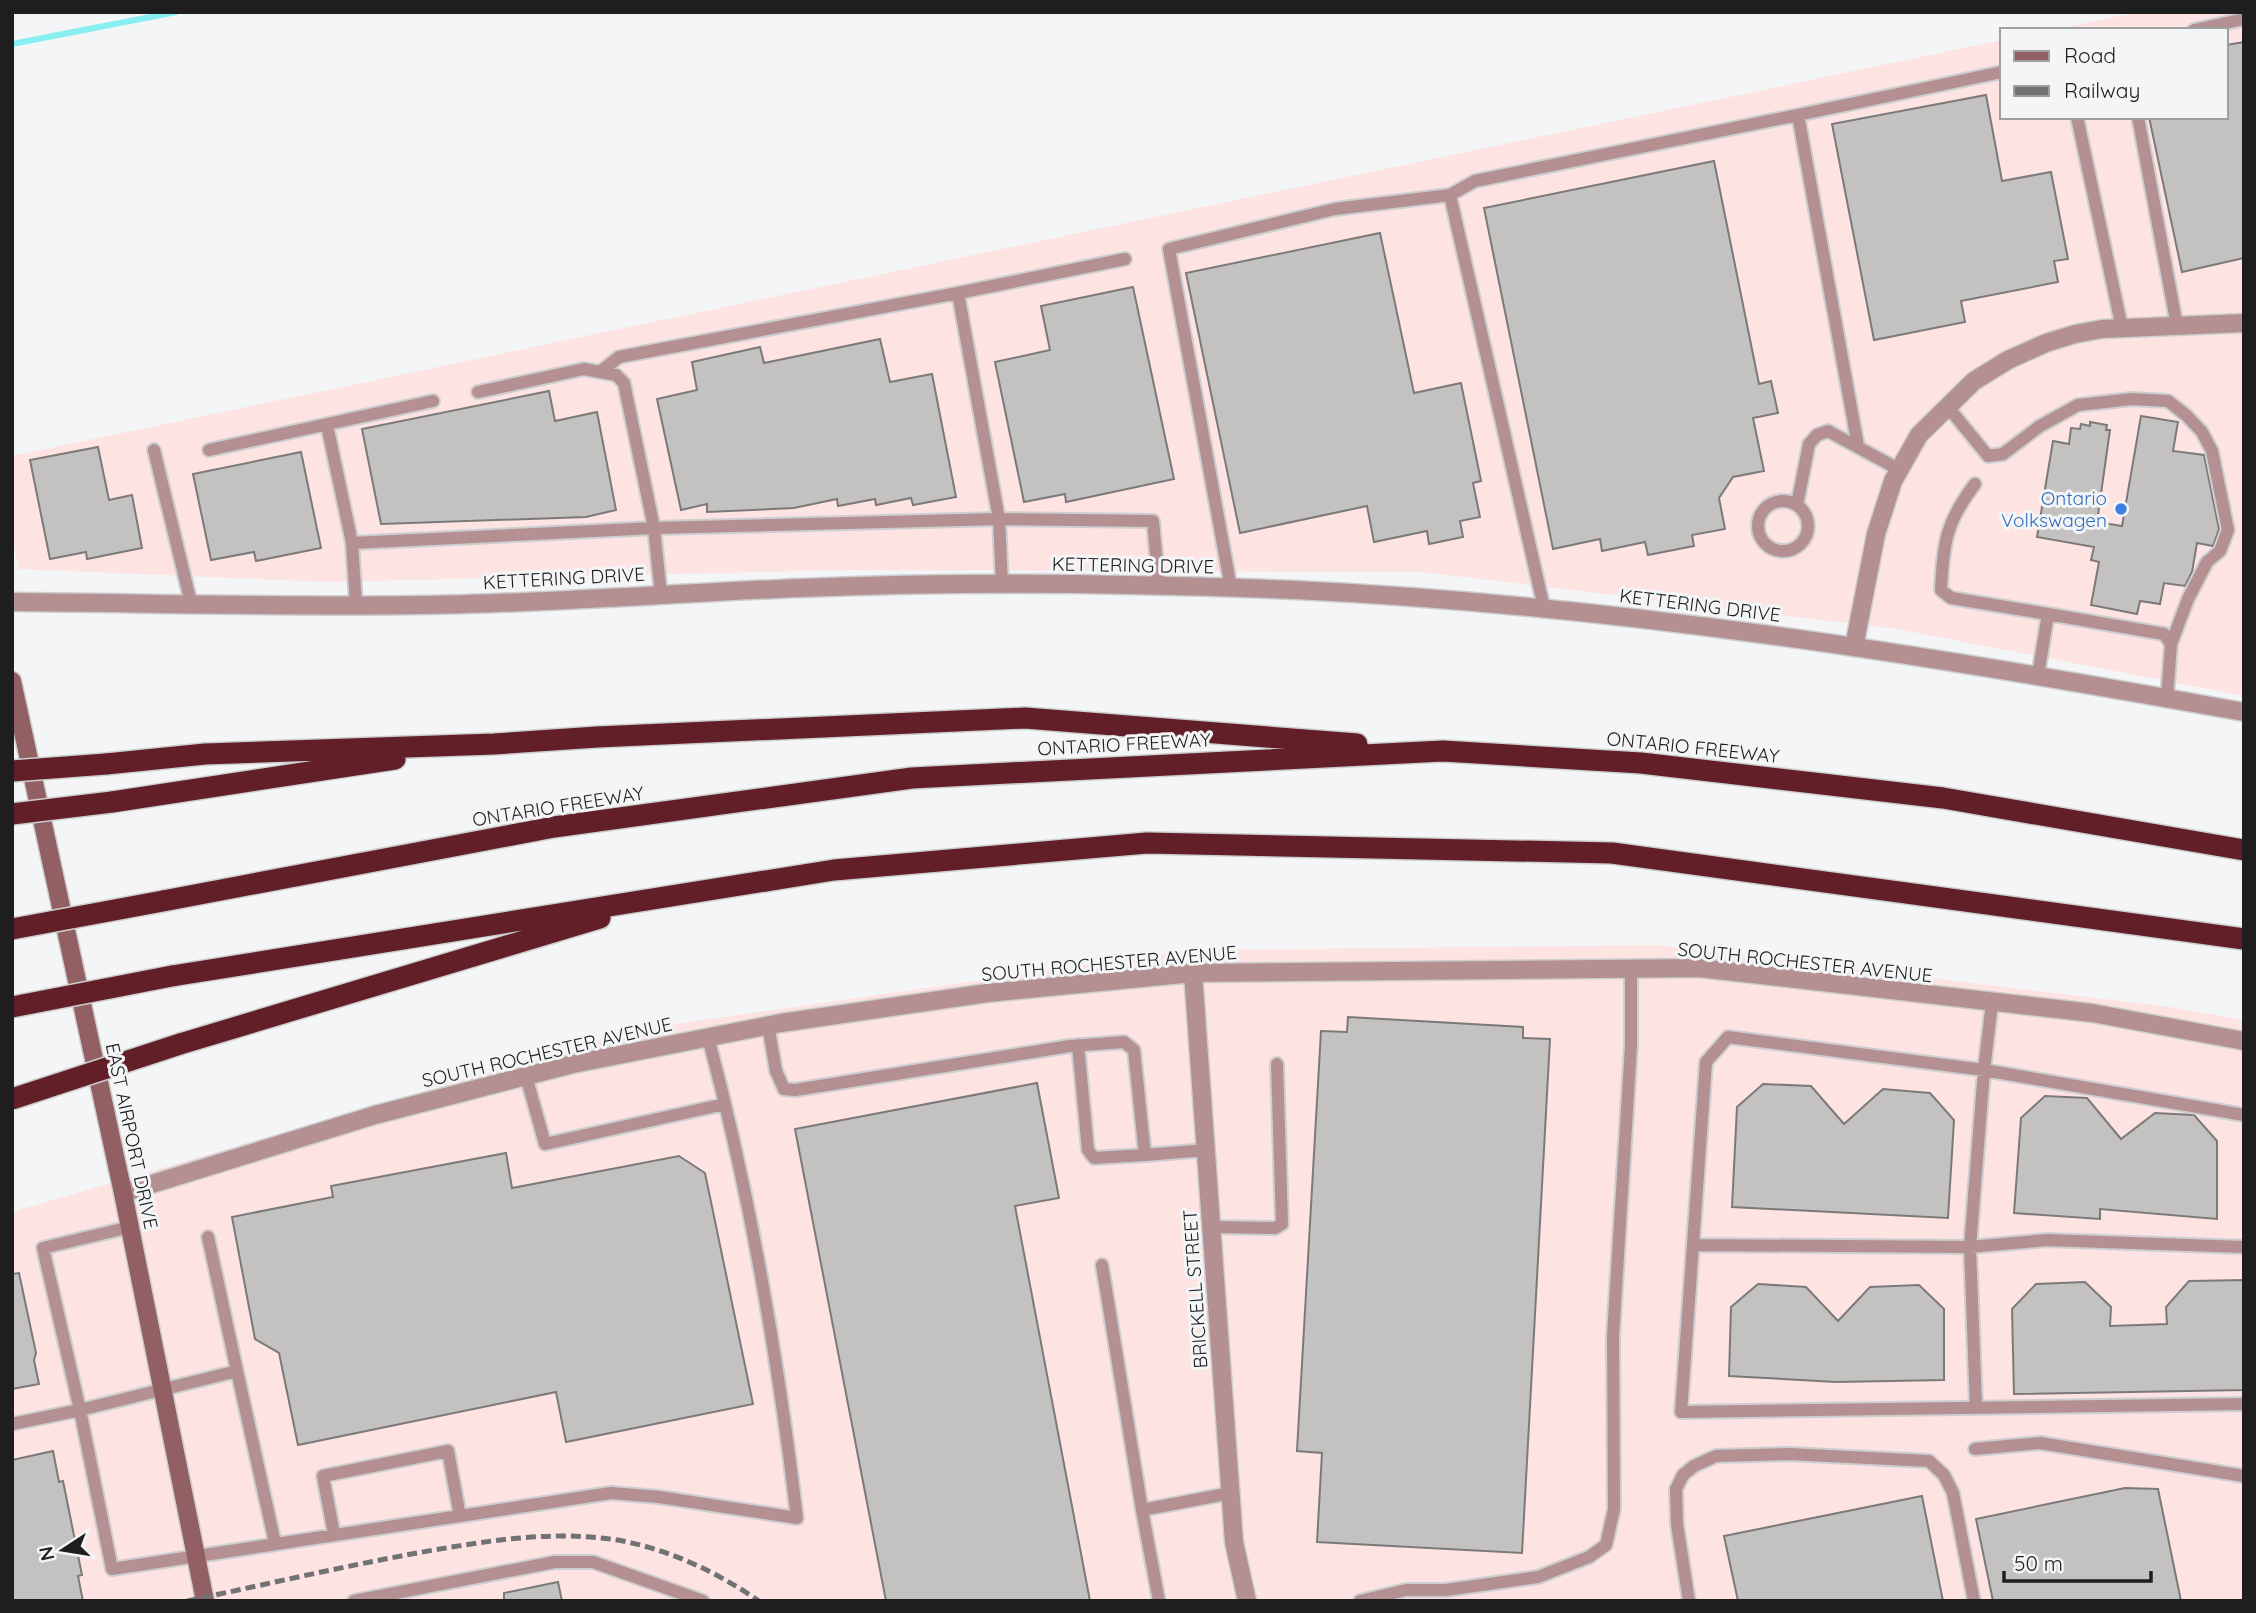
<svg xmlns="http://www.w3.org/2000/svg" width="2256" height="1613" viewBox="0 0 2256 1613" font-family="Quicksand,sans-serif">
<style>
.industrial{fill:#fee3e3}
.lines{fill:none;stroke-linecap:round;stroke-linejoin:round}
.stream{stroke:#87efef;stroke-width:6}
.building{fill:#c4c2c1;stroke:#7c7a79;stroke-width:2}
.service-casing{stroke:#cdcecf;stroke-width:16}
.minor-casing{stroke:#cdcecf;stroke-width:21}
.tertiary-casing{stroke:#cdcecf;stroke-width:21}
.secondary-casing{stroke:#cdcecf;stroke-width:21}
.motorway-casing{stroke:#cdcecf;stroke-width:24}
.service{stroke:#b49092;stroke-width:12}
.minor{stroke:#b49092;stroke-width:18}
.tertiary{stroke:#b49092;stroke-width:18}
.secondary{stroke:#926063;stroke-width:18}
.motorway{stroke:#621f28;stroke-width:21}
.rail{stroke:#717273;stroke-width:5;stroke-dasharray:10 5;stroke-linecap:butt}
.motorway-bridge-casing{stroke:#cdcecf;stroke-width:24;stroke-linecap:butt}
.motorway-bridge{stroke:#621f28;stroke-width:21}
.shop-dot{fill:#3f7fe0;stroke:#f3f5f6;stroke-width:2.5}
.labels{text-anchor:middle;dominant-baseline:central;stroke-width:6;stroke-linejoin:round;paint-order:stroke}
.shop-label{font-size:19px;fill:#366cbe;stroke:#f3f5f6;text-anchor:end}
.street-label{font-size:19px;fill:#1e1e1f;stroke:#f3f5f6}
</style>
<rect width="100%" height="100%" fill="#f3f5f6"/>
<path class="industrial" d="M2137 12H2244V696L1897 629 1422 572 846 570 327 582 19 569 12 539V456L2002 40V117H2226V30H2053Z
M1656 945 2170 1007 2244 1020V1601H12V1212L633 1030 1191 950Z"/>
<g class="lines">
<path class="stream" d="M12 44 176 12"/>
</g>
<path class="building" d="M2244 42V258L2182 272 2149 117H2226V45Z
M1986 95 2002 181 2051 172 2068 259 2054 261 2058 282 1961 301 1965 322 1874 340 1832 124Z
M1714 161 1759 384 1771 381 1778 413 1753 418 1764 471 1733 477 1719 498 1725 529 1692 535 1694 546 1648 555 1645 542 1602 551 1600 539 1553 549 1484 208Z
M1380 233 1414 393 1461 383 1481 481 1473 483 1480 517 1460 521 1463 537 1429 544 1427 531 1374 542 1367 506 1240 533 1186 273Z
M1133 287 1174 479 1066 502 1065 494 1024 502 995 362 1050 350 1041 306Z
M880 339 890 382 932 374 956 497 913 505 911 498 876 505 875 499 838 506 837 499 794 508 707 512V504L681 510 657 399 697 390 692 362 760 347 764 363Z
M549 391 555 421 597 412 616 510 586 517 381 524 362 429Z
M2141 416 2178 422 2173 451 2204 455 2219 529 2213 546 2197 543 2192 572 2185 586 2164 583 2160 604 2140 601 2137 614 2091 605 2099 562 2091 560 2094 547 2037 537 2053 441 2069 444 2071 428 2080 429 2081 424 2090 426V422L2107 425 2106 430H2110L2097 522 2122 526Z
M98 447 109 500 132 495 142 548 87 559 86 552 50 559 30 460Z
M301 452 321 548 256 561 254 552 211 560 193 474Z
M1348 1017 1523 1027V1038L1550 1039 1522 1553 1317 1542 1322 1453 1297 1451 1321 1031 1347 1032Z
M1037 1083 1059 1198 1015 1206 1090 1601H886L795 1129Z
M1763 1084 1811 1086 1844 1124 1883 1089 1930 1093 1954 1120 1948 1218 1732 1207 1737 1107Z
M2045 1096 2087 1098 2121 1139 2155 1113 2194 1115 2217 1141V1219L2100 1209V1219L2014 1213 2021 1118Z
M506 1153 512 1188 679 1156 705 1173 753 1404 566 1442 556 1392 298 1445 279 1353 255 1339 232 1217 333 1197 331 1186Z
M19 1273 36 1353 34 1360 39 1384 12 1389V1274Z
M2244 1280V1390L2014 1394 2012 1309 2036 1284 2085 1282 2111 1307 2110 1326 2167 1324 2166 1307 2189 1281Z
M1758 1284 1806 1287 1838 1321 1870 1287 1919 1285 1944 1309V1380L1836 1382 1729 1376 1731 1307Z
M53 1451 59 1482 63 1481 82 1575 78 1576 83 1601H12V1460Z
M2125 1488 2158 1489 2181 1601H1993L1976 1519Z
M1922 1496 1943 1601H1738L1724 1536Z
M558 1582 562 1601H504V1593Z"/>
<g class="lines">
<defs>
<path id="service" d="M2194 30 2244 19
M1798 115 2002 72
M2077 117 2122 328
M2138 117 2177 326
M958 293 1125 259
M600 372 619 357 958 293 999 519 1153 521 1159 586
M478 392 584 369 616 375 624 383 654 528 661 595
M1948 407 1988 456 2003 454 2040 426 2078 405 2132 399 2168 401 2186 415 2202 432 2212 451 2228 530 2220 551 2207 562 2188 599 2171 644
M327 425 352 543
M154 450 191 603
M209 450 433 401
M1975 484C1946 522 1943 543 1941 590L1951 598 2048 614
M1758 526a25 25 0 1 1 50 0a25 25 0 1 1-50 0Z
M1797 505 1809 444 1817 435 1828 431 1900 470
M1231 588 1169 249 1335 209 1450 195
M356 604 352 543 654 528 999 519 1002 584
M1544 608 1450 195 1475 181 1798 115 1858 446
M2038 675 2048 614 2164 634 2171 644 2167 698
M768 1025 776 1071 784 1089 795 1090 1070 1046 1124 1042 1134 1050 1145 1155 1206 1150
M1078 1045 1088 1150 1094 1158 1145 1155
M526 1076 545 1144 725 1104
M2244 1115 1984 1070 1728 1037 1706 1062 1681 1412 2244 1404
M1212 1227 1275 1228 1282 1224 1277 1064
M208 1237 237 1371
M1693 1245 1970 1247 2047 1240 2244 1247
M1102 1265 1142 1510 1231 1493
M1976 1407 1970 1247 1984 1070 1992 1003
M12 1424 80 1410 43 1248 130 1227
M1975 1449 2040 1443 2244 1476
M1142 1510 1159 1601
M334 1534 323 1476 448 1451 460 1516
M275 1543 237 1371 80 1410 112 1569 611 1493 659 1497 797 1518C778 1357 750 1194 708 1037
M354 1601 555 1562H593L703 1601
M1360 1601 1406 1590H1446L1538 1577 1589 1557 1606 1545 1614 1509 1613 1336 1631 1046V969
M1689 1601 1677 1524 1676 1489 1683 1475 1694 1466 1716 1456 1789 1454 1929 1461 1944 1475 1953 1493 1974 1601"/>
<path id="minor" d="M12 602C147 603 283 607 418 605 545 604 673 593 800 588 965 581 1131 583 1295 590 1614 605 1930 655 2244 712
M1193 973 1234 1542 1247 1601
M123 1193 375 1115 573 1064 781 1023 988 993 1193 973 1699 968 2092 1013 2244 1041"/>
<path id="tertiary" d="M1854 647 1876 534 1893 481 1919 435 1974 381 2008 360 2046 343 2075 334 2102 329 2244 323"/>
<path id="secondary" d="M12 681 123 1193 205 1601"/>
<path id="motorway" d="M106 764 205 754 494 744 597 737 1025 718 1357 744
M112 802 395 759
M163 901 554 827 912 778 1443 751 1641 763 1943 798 2244 850
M172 976 834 870 1147 843 1612 853 2244 939
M180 1044 600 918"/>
</defs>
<use href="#service" class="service-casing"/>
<use href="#minor" class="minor-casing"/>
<use href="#tertiary" class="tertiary-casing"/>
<use href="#secondary" class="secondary-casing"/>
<use href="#motorway" class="motorway-casing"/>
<use href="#service" class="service"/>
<use href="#minor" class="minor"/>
<use href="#tertiary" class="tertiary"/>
<use href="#secondary" class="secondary"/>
<use href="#motorway" class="motorway"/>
<path class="rail" d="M187 1601C263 1585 340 1567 417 1553 485 1541 554 1529 623 1541 673 1551 718 1573 759 1601"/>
<defs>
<path id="motorway-bridge" d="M12 771 106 764
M12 814 112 802
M12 929 163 901
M12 1007 172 976
M12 1099 180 1044"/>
</defs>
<use href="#motorway-bridge" class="motorway-bridge-casing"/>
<use href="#motorway-bridge" class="motorway-bridge"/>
</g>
<circle class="shop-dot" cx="2121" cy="509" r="7"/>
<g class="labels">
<g class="shop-label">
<text x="2107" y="498">Ontario<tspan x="2107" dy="22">Volkswagen</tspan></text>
</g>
<g class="street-label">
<text transform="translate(1133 565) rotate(1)">KETTERING DRIVE</text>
<text transform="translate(564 578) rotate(-3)">KETTERING DRIVE</text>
<text transform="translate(1700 605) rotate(7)">KETTERING DRIVE</text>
<text transform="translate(1124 744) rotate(-3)">ONTARIO FREEWAY</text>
<text transform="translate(1693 747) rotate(6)">ONTARIO FREEWAY</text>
<text transform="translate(558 806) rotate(-9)">ONTARIO FREEWAY</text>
<text transform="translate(1805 962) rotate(6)">SOUTH ROCHESTER AVENUE</text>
<text transform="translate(1109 963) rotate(-5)">SOUTH ROCHESTER AVENUE</text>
<text transform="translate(547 1052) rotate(-13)">SOUTH ROCHESTER AVENUE</text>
<text transform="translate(132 1136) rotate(78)">EAST AIRPORT DRIVE</text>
<text transform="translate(1195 1289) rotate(-94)">BRICKELL STREET</text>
</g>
</g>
<rect width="2256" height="1613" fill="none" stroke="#1e1e1f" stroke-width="28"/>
<rect x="2000" y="28" width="228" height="91" fill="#f3f5f6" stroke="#9e9fa0" stroke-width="2"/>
<rect x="2014" y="51" width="35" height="10" fill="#926063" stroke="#9e9fa0" stroke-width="2"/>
<text x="2064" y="63" font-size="21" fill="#1e1e1f">Road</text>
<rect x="2014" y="86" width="35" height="10" fill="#717273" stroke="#9e9fa0" stroke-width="2"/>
<text x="2064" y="98" font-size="21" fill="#1e1e1f">Railway</text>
<g transform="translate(63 1550) rotate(258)" stroke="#f3f5f6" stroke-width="5" paint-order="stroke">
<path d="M0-5L12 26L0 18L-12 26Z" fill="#1e1e1f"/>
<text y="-10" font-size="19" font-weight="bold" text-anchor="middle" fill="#1e1e1f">N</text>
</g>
<path d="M2004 1571v10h147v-10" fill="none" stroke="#1e1e1f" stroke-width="3.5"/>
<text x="2014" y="1571" font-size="21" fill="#1e1e1f" stroke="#f3f5f6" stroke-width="5" paint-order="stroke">50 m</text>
</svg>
